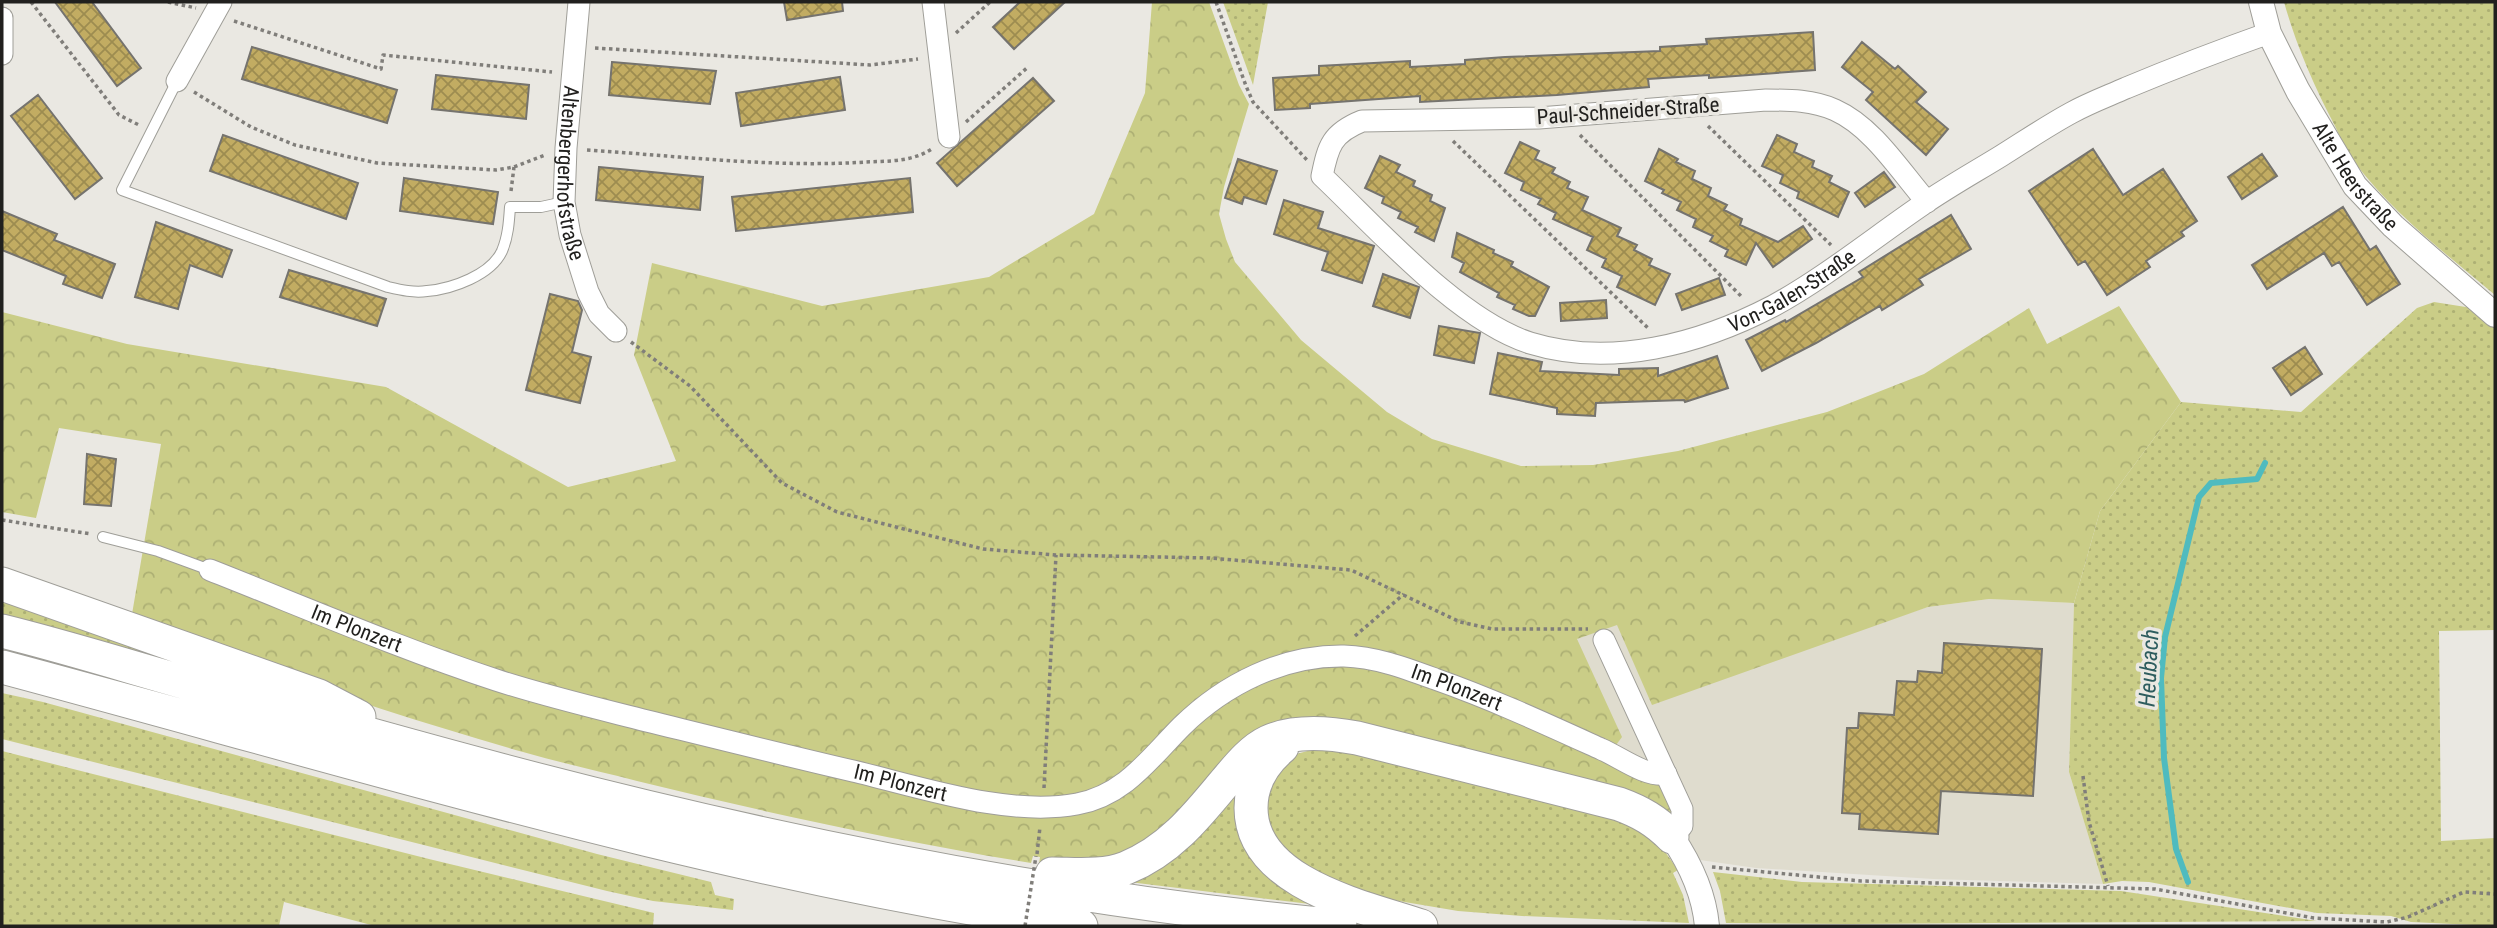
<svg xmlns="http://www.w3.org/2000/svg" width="2497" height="928" viewBox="0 0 2497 928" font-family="'Roboto Condensed',sans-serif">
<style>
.built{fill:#dfdcce}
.grass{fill:url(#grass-dots)}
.forest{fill:url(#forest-crowns)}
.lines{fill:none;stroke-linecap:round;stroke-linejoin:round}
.stream{stroke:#4fbbbf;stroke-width:6}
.building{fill:url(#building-cross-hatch);stroke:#75736e;stroke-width:2}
.service-casing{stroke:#9f9e98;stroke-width:12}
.minor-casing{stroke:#9f9e98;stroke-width:23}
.tertiary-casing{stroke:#9f9e98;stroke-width:26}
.trunk-casing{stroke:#9f9e98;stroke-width:35}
.path{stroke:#807e7a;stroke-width:3.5;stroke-dasharray:3.5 3.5;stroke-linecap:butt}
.service{stroke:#fff;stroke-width:10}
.minor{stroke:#fff;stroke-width:21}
.tertiary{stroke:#fff;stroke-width:24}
.trunk{stroke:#fff;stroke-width:33}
.path-bridge{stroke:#807e7a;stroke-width:3.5;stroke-dasharray:3.5 3.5;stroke-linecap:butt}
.labels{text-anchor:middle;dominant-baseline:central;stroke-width:7;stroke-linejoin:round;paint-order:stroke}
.street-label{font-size:21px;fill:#21201e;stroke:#eae8e2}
.water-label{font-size:23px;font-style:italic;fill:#2d5c5e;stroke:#eae8e2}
</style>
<defs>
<pattern id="grass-dots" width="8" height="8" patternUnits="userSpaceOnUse" patternTransform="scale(1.75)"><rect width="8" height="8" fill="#cacd87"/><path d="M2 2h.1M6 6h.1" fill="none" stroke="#adb074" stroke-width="1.8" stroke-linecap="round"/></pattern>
<pattern id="forest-crowns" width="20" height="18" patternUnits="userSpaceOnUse" patternTransform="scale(1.75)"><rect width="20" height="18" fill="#cacd87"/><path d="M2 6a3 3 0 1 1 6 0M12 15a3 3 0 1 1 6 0" fill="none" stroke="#adb074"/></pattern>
<pattern id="building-cross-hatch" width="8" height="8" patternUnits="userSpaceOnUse" patternTransform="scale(1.75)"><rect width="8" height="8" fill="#c2ac62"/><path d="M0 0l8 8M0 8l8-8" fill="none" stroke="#9d8c50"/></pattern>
</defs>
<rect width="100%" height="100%" fill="#eae8e2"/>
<path class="built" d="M1989 599 2074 603 2069 772 2103 884 1933 879 1756 868 1700 860 1690 844 1606 757 1577 639 1617 624 1874 625 1928 607Z"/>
<path class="grass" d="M1223 2H1268L1253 85Z
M2284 2H2495V295C2446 254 2394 214 2355 163 2346 153 2341 138 2335 126 2314 86 2296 45 2284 2Z
M2434 302 2472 308 2495 328V630L2439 631 2441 841 2495 838V926L2411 922 2391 916 2317 913 2149 882 2122 881 2103 884 2069 772 2074 603 2100 511 2181 402 2301 412 2417 308Z
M2 596 208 672 2 621Z
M2 693 43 702 597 854 711 882 715 895 734 899 733 910 653 901 607 891 2 739Z
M1329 745 1557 801 1633 825 1663 849 1678 870 1673 873 1683 895 1689 923 1522 916 1458 911 1369 896 1336 888 1271 841 1263 789 1293 755Z
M2 751 429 859 654 913 653 926H375L284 902 279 926H2Z
M1242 774 1243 797 1316 902 1310 904 1129 882Z
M1713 872 1802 882 2121 891 2317 921 1850 924 1726 923 1720 891Z"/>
<path class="forest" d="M1152 2H1209L1239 85 1249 104 1224 187 1219 214 1226 239 1235 262 1301 340 1387 412 1432 439 1521 466 1593 465 1678 451 1827 412 1924 374 2029 308 2047 344 2119 306 2181 402 2100 511 2074 603 1989 599 1928 607 1652 705 1617 625 1577 639 1622 737 1607 757 1666 787 1677 808 1665 817 1336 722 1194 806 1127 859 1039 864 1040 857 1033 856 1031 863C898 841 767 813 637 781 599 771 561 763 523 752 391 714 260 670 131 620L161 444 59 428 36 518 2 512V312L127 344 386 387 568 487 676 461 634 355 652 263 822 306 989 277 1094 214 1145 93Z"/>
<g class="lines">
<path class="stream" d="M2188 882 2176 849 2164 758 2161 678 2165 637 2199 497 2211 483 2257 479 2265 463"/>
</g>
<path class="building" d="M55 2H92L141 68 117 86Z
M784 2H842L843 11 787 20Z
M1020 2H1065L1014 49 993 27Z
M1813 32 1815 70 1709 78V75L1648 79 1649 87 1557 95 1420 102V96L1310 104V108L1275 110 1273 78 1319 75V66L1410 61V67L1465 64V60L1505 57 1660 51V47L1707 44 1706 39Z
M1862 42 1895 69 1898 66 1926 92 1916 102 1948 129 1926 155 1866 100 1873 92 1842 67Z
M252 47 397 90 387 123 242 79Z
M612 62 716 71 710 104 609 95Z
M436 75 529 85 526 119 432 109Z
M840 77 845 110 741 126 736 93Z
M1033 78 1054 101 957 186 937 163Z
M38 95 102 178 75 199 11 116Z
M223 135 358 183 346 219 210 171Z
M1777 135 1797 144 1794 152 1814 161 1812 167 1832 176 1829 182 1849 192 1838 217 1797 198 1799 192 1780 183 1783 175 1762 166Z
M1520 142 1539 151 1535 159 1555 168 1552 173 1570 182 1567 188 1588 197 1582 210 1621 228 1617 236 1637 245 1634 250 1652 259 1649 265 1670 274 1655 305 1617 287 1622 276 1602 267 1606 259 1587 250 1593 237 1553 219 1556 213 1538 204 1541 199 1521 190 1524 182 1505 173Z
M1659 149 1678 159 1676 162 1695 171 1692 179 1711 188 1708 196 1727 205 1724 210 1742 219 1740 225 1778 242 1803 226 1812 239 1773 267 1756 243 1746 265 1725 256 1728 250 1710 241 1713 236 1693 227 1696 219 1677 210 1681 202 1662 193 1664 190 1645 181Z
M2093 149 2123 195 2163 169 2197 221 2181 232 2184 236 2146 261 2150 267 2107 295 2085 261 2078 265 2029 191Z
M2262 154 2277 176 2242 199 2228 177Z
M1380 156 1400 165 1396 172 1415 181 1413 186 1432 195 1430 201 1445 208 1434 241 1415 232 1418 227 1398 218 1401 212 1382 203 1384 197 1365 188Z
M1238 159 1277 171 1266 204 1244 197 1242 204 1225 198Z
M599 167 703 177 700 210 596 200Z
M1884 172 1895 187 1865 207 1855 193Z
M404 178 498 192 493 224 400 211Z
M910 178 913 212 736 231 732 197Z
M1284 200 1323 212 1318 228 1374 246 1362 283 1322 270 1328 252 1274 234Z
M2343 207 2370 250 2376 246 2400 284 2367 305 2339 262 2332 266 2324 253 2267 289 2252 265Z
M2 211 57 234 54 240 115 264 102 298 63 284 66 276 2 250Z
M1951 215 1971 249 1919 279 1923 285 1882 310 1880 306 1816 343 1762 371 1746 340 1785 320 1786 322 1863 277 1859 272Z
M156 222 232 250 222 277 190 265 178 309 135 297Z
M1457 233 1494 250 1493 253 1513 262 1511 266 1549 287 1535 316H1529L1513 309 1515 305 1497 297 1499 293 1460 272 1464 263 1452 257Z
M289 270 386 299 377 326 280 297Z
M1383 274 1419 287 1410 318 1373 306Z
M1719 278 1725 295 1682 310 1676 294Z
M550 294 578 301 582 310 572 352 591 357 580 403 526 390Z
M1606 300 1607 318 1561 321 1560 303Z
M1439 326 1480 333 1474 363 1434 355Z
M2305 347 2322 374 2291 395 2273 368Z
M1498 353 1542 362 1540 371 1619 375V369L1658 368V376L1717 356 1728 388 1685 402 1684 400 1596 403 1595 416 1557 414V408L1490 394Z
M87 454 116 459 111 506 84 504Z
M1944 643 2042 649 2033 796 1941 791 1938 834 1859 829 1860 814 1842 813 1847 728H1858L1859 713 1894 715 1897 681 1917 682 1918 671 1942 673Z"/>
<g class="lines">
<defs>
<path id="service" d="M177 81 122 190 388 287C401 290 414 293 427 291 452 289 491 275 502 251 508 237 509 222 510 207H541L564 202
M103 537 158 551 210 570"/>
<g id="minor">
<path id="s1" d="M579 2 566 148 564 202 570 235 588 292 599 314 616 331"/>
<path d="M933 2 949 137"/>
<path d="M2 18V54"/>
<path d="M177 81 221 2"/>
<path id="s2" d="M1927 202C1900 171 1873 127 1835 110 1813 100 1790 100 1766 100L1539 118 1362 121C1332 133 1328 146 1322 176 1378 229 1458 320 1530 343 1611 368 1700 344 1773 306 1823 279 1875 237 1922 205 1948 187 1975 172 2001 156 2025 141 2047 126 2071 113 2089 103 2108 96 2126 88 2174 68 2221 50 2269 33"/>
<path id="s3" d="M210 570C304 607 399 648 496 680 545 696 596 708 647 721 716 738 784 755 853 771 921 787 1008 817 1077 804 1125 795 1150 758 1182 726 1225 684 1283 655 1344 656 1376 657 1405 668 1435 679 1492 699 1546 724 1601 749 1620 757 1645 777 1666 774"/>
<path d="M1604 640 1682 809V826L1672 837"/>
</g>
<g id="tertiary">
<path id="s4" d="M2261 2 2269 33 2298 91 2355 186 2393 226 2495 315"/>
<path d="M1672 837C1691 865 1704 893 1707 926"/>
</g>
<path id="trunk" d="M2 584 319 696 359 717
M2 631C67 647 130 667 194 685 296 714 398 743 500 770 776 843 1056 900 1340 926
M2 667C361 763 712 872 1081 926
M1282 747C1263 763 1251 784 1251 808 1251 884 1365 907 1421 926
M1052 874C1076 874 1103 877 1126 868 1169 851 1197 816 1225 782 1237 768 1251 750 1268 742 1294 730 1330 733 1357 738L1619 804C1641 812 1656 821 1672 837"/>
</defs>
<use href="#service" class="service-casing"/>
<use href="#minor" class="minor-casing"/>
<use href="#tertiary" class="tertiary-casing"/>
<use href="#trunk" class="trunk-casing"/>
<path class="path" d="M31 2 119 115 139 125
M168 2 196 8
M1216 2 1246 86 1253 102 1307 160
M234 21 381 69 383 55 552 72
M956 33 990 2
M595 48 870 65 918 59
M194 92 251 127 295 145 377 163 496 170 514 167 545 155
M966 122 1028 67
M1708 126 1831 245
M1580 135 1743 298
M1453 141 1649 329
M587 150C680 156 773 168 866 162 889 161 913 162 933 148
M511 191 514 167
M631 342 690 386 782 483 837 512 983 549 1056 555 1210 558 1351 570 1460 622 1492 629H1588
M2 520 91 534
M1355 636 1404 594
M2083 776 2089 822 2108 886
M1044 788 1056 555
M1037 854 1040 827
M1712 867 1861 881 2155 889 2314 918 2387 922 2408 917 2464 892 2495 894"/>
<use href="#service" class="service"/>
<use href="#minor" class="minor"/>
<use href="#tertiary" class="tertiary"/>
<use href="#trunk" class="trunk"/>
<path class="path-bridge" d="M1025 926 1036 856"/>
</g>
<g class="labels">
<g class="street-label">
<text transform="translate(1628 111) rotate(-4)">Paul-Schneider-Straße</text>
<text stroke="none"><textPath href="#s1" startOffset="172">Altenbergerhofstraße</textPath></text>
<text stroke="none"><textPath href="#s4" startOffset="200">Alte Heerstraße</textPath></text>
<text stroke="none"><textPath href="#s2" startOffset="1223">Von-Galen-Straße</textPath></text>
<text stroke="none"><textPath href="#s3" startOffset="158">Im Plonzert</textPath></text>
<text stroke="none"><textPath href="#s3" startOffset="1335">Im Plonzert</textPath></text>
<text stroke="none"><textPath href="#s3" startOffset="724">Im Plonzert</textPath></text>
</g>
<g class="water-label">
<text transform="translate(2149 668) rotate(-87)">Heubach</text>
</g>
</g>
<rect width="2497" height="928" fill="none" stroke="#21201e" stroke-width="7"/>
</svg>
